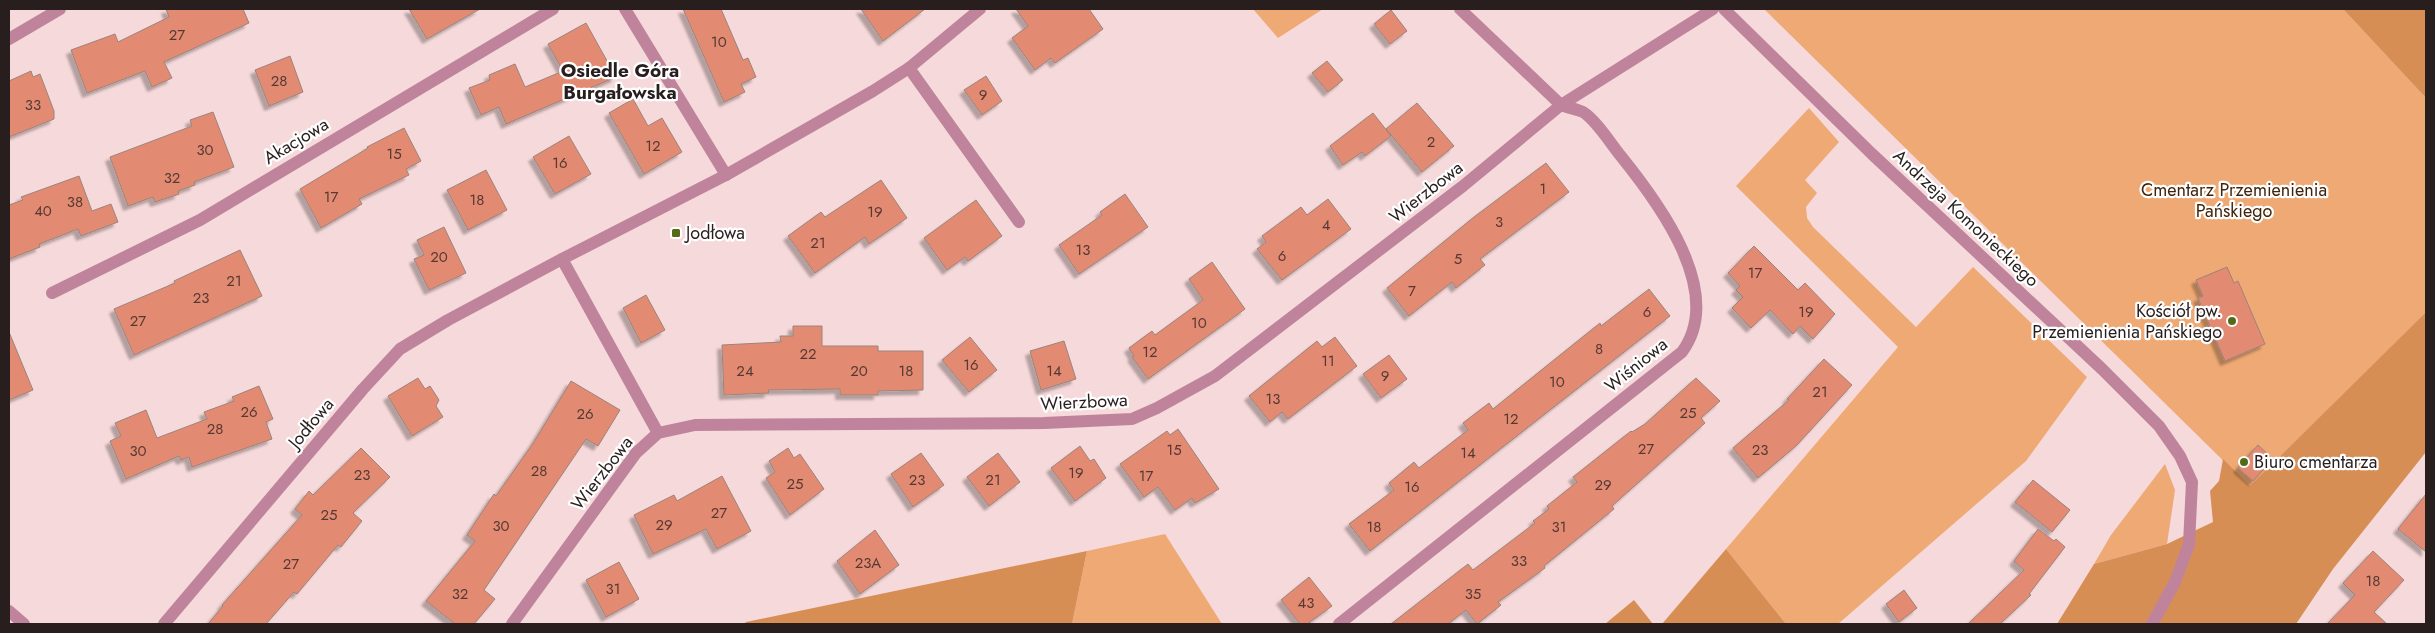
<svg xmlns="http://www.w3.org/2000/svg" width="2435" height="633" viewBox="0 0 2435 633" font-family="Jost,sans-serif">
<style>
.green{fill:#eea974}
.forest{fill:#d68e55}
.building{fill:#e38b72;stroke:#9b837c;filter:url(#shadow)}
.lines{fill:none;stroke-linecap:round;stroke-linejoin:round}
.minor{stroke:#bf849c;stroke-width:12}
.tertiary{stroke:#bf849c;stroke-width:12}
.poi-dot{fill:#556916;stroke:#fff;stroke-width:2}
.labels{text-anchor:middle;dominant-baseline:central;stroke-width:4.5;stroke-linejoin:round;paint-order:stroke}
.number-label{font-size:15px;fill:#573933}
.street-label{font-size:18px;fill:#281e1e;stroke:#fff}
.park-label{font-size:18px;fill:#41240b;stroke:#fff}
.poi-label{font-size:18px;fill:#281e1e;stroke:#fff;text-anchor:start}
.neighbourhood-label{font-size:19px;font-weight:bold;fill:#281e1e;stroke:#fff}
</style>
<defs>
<filter id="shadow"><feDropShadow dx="-4.5" dy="4.5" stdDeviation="1" flood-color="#0004"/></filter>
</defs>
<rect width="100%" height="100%" fill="#f6d9da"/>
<path class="green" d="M1253 9H1323L1278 38Z
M1764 9H2343L2426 98V312L2250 487Z
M1809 108 1839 142 1805 180 1817 193 1806 207 1807 218 1813 227 1916 327 1973 267 2087 377 2026 461 1838 624H1786L1726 549 1898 347 1736 186Z
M2165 464 2175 490 2167 544 2094 564 2111 535Z
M1165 534 1222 624H1072L1087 551Z"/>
<path class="forest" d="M2343 9H2426V98Z
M2426 312V452L2333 569 2296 624H2057L2094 564 2167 544 2213 522 2210 491 2219 481 2223 459 2250 486Z
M1726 549 1786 624H1662Z
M1087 551 1072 624H744L746 622Z
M1634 600 1653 624H1605Z"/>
<path class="building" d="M166 9H243L249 23 164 62 172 78 152 87 145 71 87 93 71 50 115 34 118 42 169 17Z
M409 9H480L427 39Z
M683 9H721L743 60 748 58 756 77 741 84 745 92 724 102Z
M861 9H925L883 41Z
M1016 9H1089L1103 29 1055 63 1051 58 1035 70 1012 38 1028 26Z
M1391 10 1407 31 1390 44 1374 24Z
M586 23 616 77 506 124 499 107 481 115 469 88 490 80 489 75 515 64 525 87 563 71 548 44Z
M290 56 303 92 269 106 255 70Z
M1327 61 1343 80 1328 92 1312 73Z
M31 71 33 77 40 74 54 111V119L9 137V81Z
M986 76 1002 101 982 115 964 90Z
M633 99 648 126 662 118 682 152 644 174 609 113Z
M1417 103 1454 146 1422 172 1386 129Z
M213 112 234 167 194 182 195 185 178 191 179 194 155 202 153 197 128 206 110 157 192 126 190 120Z
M1373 113 1391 136 1365 156 1362 152 1343 165 1330 146Z
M404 128 421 161 406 169 409 175 359 199 362 204 321 228 300 189 368 148 367 147Z
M569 136 591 174 555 194 533 157Z
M1546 163 1569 192 1480 259 1485 265 1456 288 1452 282 1409 316 1387 288 1474 217Z
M486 170 507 210 468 230 447 190Z
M79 176 92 211 111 204 118 222 81 236 78 229 39 244 40 247 9 259V205L23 200 21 197Z
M881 180 907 218 869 244 865 237 815 273 788 236 821 212 825 217Z
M1125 194 1148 227 1079 274 1059 245 1102 215 1100 212Z
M1328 199 1351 229 1282 280 1257 249 1266 242 1262 236 1301 207 1307 215Z
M976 200 1002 236 968 261 965 257 947 270 924 238Z
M444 227 466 273 429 290 414 259 424 255 417 240Z
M1754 246 1798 290 1805 283 1835 314 1813 339 1800 326 1793 334 1770 310 1751 328 1732 308 1743 297 1736 290 1740 286 1728 273Z
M240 250 262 296 134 355 114 309 175 283 174 281Z
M1212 262 1245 309 1148 379 1132 357 1134 356 1129 348 1152 331 1155 335 1203 300 1189 279Z
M2227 267 2234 283 2238 281 2265 344 2225 361 2198 298 2203 296 2196 280Z
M1649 289 1670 316 1370 551 1349 524 1394 490 1389 483 1414 462 1419 468 1468 430 1463 423 1489 403 1493 409 1600 323 1601 326Z
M646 295 665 330 641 343 623 308Z
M793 326H822V346H878V351H923V390L878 391V395H840V389L768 390 769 393 724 395 722 345 781 342 780 336H793Z
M9 332 33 390 9 400Z
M970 337 997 370 969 392 942 360Z
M1335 337 1357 366 1288 419 1282 412 1270 422 1249 396 1317 341 1322 347Z
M1064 341 1076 379 1041 390 1030 351Z
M1389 355 1407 379 1381 398 1363 374Z
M1824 359 1852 385 1797 445 1758 478 1733 448 1789 400 1787 399Z
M418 378 425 389 430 386 439 400 436 406 443 417 412 436 388 396Z
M1696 378 1720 401 1701 418 1705 423 1612 506 1614 509 1544 566 1545 568 1498 602 1501 605 1477 624 1466 610 1448 624H1391L1468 564 1473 570 1535 523 1533 521 1549 509 1547 506 1577 482 1573 477 1631 431 1632 432 1645 424Z
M571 381 620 410 598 446 586 439 484 590 495 599 474 624H455L426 601 475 541 467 535 494 494 496 496 534 442Z
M259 386 273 419 266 422 272 439 192 467 189 457 181 460 179 456 126 479 110 441 121 436 115 423 146 410 157 438 207 419 204 412 234 401 232 397Z
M1178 429 1219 489 1195 503 1192 498 1175 510 1158 487 1144 497 1120 464 1167 431 1170 435Z
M2258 445 2273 459 2253 481 2238 468Z
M1080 446 1090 461 1094 459 1106 478 1075 501 1051 468Z
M361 448 390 477 353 513 362 521 341 547 338 545 297 594 294 592 266 624H208L223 606 222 605 302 515 295 509 309 491 313 495Z
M788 448 794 458 800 454 824 489 790 515 766 478 775 472 769 461Z
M921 453 944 485 913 507 891 474Z
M998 453 1020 482 989 506 967 477Z
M722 476 751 531 717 549 706 529 653 554 634 515 674 495 677 501Z
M2033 480 2070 510 2052 532 2015 502Z
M2426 494V552L2398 529Z
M2038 529 2054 541 2056 539 2065 547 2029 594 2031 595 2000 624H1968L2024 570 2014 561Z
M875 530 899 565 860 594 837 561Z
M2373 551 2404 580 2374 612 2387 624H2327L2355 595 2343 583Z
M619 562 639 599 606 617 586 580Z
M1309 577 1332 606 1307 624H1300L1281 600Z
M1904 590 1917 608 1899 622 1886 604Z"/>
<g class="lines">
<path class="minor" d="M625 9 726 175
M9 39 60 9
M909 68 1019 222
M562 259 658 433
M52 293 200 220 553 9
M9 611 24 624
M512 624 636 453 658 433 695 425 1044 423 1132 419 1157 408 1215 376 1463 186 1561 105 1713 9
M1339 624 1682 352C1726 292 1658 202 1620 155 1611 144 1596 120 1583 112 1577 109 1568 108 1561 105L1460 9"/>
<path class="tertiary" d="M1724 9 1872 154 2102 369 2159 426 2180 456 2192 482 2189 544 2175 582 2152 624
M164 624 363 389 400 349 448 320 562 259 726 175 873 91 909 68 980 9"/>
</g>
<g class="poi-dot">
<rect x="671" y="228" width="10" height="10" rx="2.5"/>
<circle cx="2232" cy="321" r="5"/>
<circle cx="2244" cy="462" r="5"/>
</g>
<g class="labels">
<g class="number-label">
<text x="177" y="35">27</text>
<text x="719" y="42">10</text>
<text x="279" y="81">28</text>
<text x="983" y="95">9</text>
<text x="33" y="105">33</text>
<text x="1431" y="142">2</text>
<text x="653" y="146">12</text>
<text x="205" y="150">30</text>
<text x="394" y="154">15</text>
<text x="560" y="163">16</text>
<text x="172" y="178">32</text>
<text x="1543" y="189">1</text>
<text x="331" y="197">17</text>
<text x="477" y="200">18</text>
<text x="75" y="202">38</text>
<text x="43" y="211">40</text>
<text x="875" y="212">19</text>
<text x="1499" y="222">3</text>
<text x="1326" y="225">4</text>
<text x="818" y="243">21</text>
<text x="1083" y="250">13</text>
<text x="1282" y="256">6</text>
<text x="439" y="257">20</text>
<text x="1458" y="259">5</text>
<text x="1755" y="273">17</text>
<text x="234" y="281">21</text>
<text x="1412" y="291">7</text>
<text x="201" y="298">23</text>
<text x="1647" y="312">6</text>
<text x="1806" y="312">19</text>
<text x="138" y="321">27</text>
<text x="1199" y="323">10</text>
<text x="1599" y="349">8</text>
<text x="1150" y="352">12</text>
<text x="808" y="354">22</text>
<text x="1328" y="361">11</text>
<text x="971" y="365">16</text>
<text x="745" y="371">24</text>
<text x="859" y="371">20</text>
<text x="906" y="371">18</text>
<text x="1054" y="371">14</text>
<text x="1385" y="376">9</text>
<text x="1557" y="382">10</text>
<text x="1820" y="392">21</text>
<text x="1273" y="399">13</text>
<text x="249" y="412">26</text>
<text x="1688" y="413">25</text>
<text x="585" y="414">26</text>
<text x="1511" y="419">12</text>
<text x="215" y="429">28</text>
<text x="1646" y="449">27</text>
<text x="1174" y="450">15</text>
<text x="1760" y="450">23</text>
<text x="138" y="451">30</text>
<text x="1468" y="453">14</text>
<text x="539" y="471">28</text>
<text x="1076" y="473">19</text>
<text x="362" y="475">23</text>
<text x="1146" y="476">17</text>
<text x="917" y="480">23</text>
<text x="993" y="480">21</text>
<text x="795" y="484">25</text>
<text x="1603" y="485">29</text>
<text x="1412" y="487">16</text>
<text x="719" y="513">27</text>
<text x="329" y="515">25</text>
<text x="664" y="525">29</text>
<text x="501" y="526">30</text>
<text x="1374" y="527">18</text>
<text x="1559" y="527">31</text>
<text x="1519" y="561">33</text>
<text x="868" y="563">23A</text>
<text x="291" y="564">27</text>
<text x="2373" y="581">18</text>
<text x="613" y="589">31</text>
<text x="460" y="594">32</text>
<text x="1473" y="594">35</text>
<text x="1306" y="603">43</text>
</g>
<g class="street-label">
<text transform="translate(296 141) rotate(-31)">Akacjowa</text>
<text transform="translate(1426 192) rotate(-38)">Wierzbowa</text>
<text transform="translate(1966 218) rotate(43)">Andrzeja Komonieckiego</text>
<text transform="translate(1636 365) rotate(-39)">Wiśniowa</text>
<text transform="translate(1084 402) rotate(-3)">Wierzbowa</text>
<text transform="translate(311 423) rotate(-50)">Jodłowa</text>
<text transform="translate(602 473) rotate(-52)">Wierzbowa</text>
</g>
<g class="park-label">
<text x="2234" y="190">Cmentarz Przemienienia<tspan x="2234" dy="21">Pańskiego</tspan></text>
</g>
<g class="poi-label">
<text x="686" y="233">Jodłowa</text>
<text x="2222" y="311" text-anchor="end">Kościół pw.<tspan x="2222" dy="21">Przemienienia Pańskiego</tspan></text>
<text x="2254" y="462">Biuro cmentarza</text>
</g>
<g class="neighbourhood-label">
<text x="620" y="70">Osiedle Góra<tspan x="620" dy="22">Burgałowska</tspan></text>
</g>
</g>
<rect width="2435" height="633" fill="none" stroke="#281e1e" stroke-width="20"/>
</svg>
